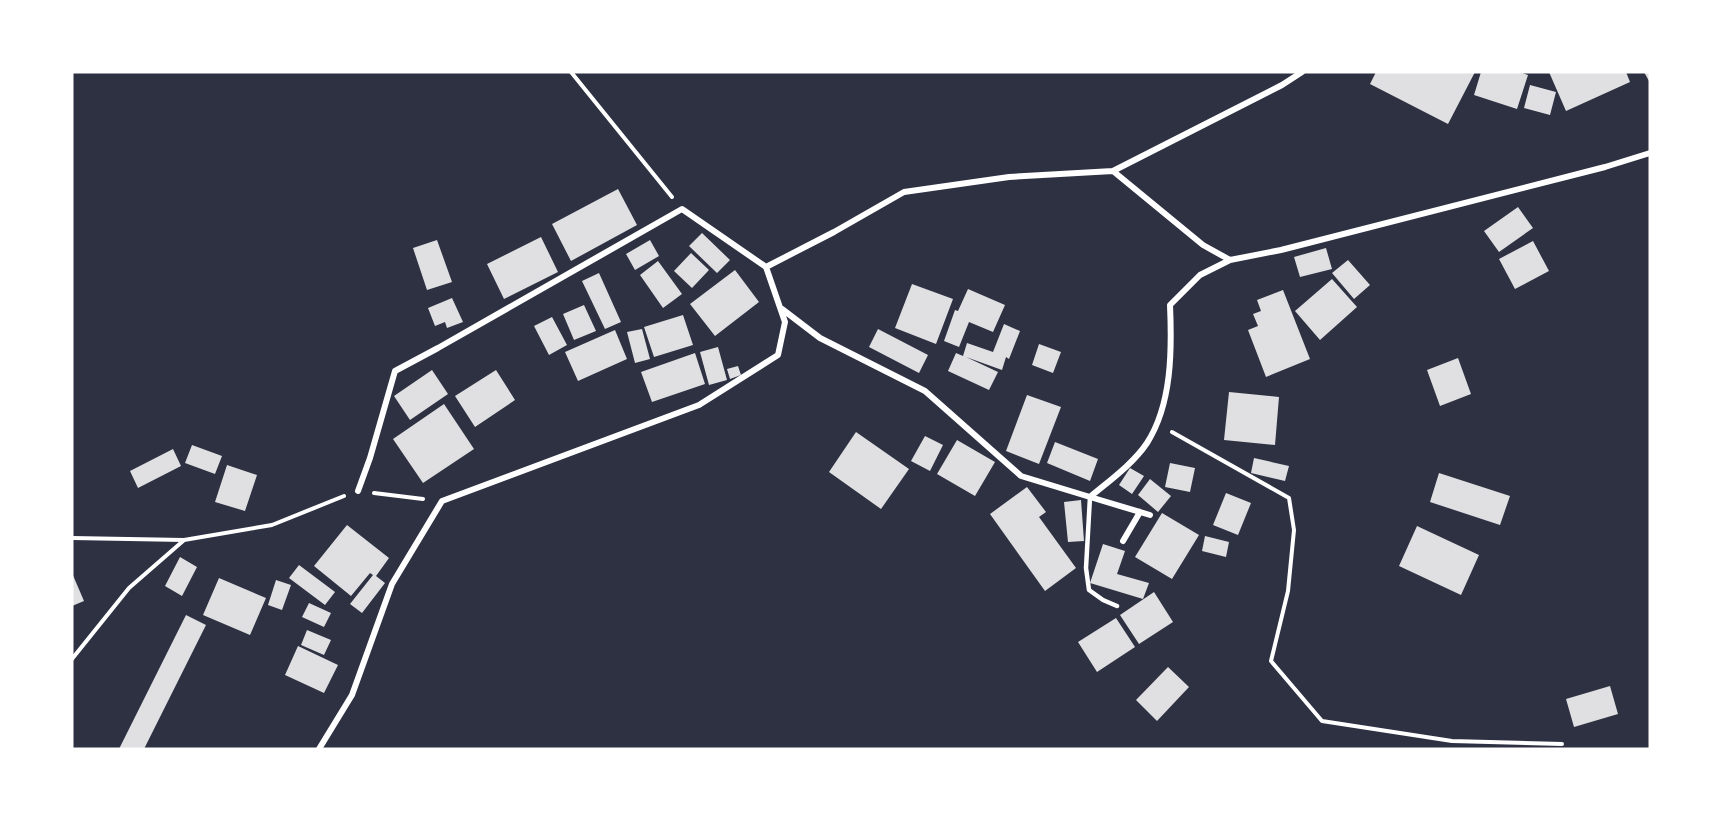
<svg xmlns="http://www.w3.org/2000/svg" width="1722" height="821" viewBox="0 0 1722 821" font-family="'Open Sans',sans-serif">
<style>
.building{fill:#e0e0e3}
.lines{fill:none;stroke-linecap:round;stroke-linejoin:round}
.path{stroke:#fff;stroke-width:4}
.service{stroke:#fff;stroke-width:4.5}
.minor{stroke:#fff;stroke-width:6}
</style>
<rect width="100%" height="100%" fill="#2d3142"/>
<path class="building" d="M1376 72H1475L1448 124 1370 84Z
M1481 72H1519L1528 75 1517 109 1474 95Z
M1549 72H1626L1630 82 1566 111Z
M1644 72H1650V80L1649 81Z
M1530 85 1556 92 1550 115 1524 108Z
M618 189 637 225 571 261 552 224Z
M1518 207 1533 228 1499 252 1484 231Z
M702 233 730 260 717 273 689 246Z
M541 237 558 272 504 299 487 264Z
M437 240 452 282 427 290 413 248Z
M650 240 659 256 635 270 626 254Z
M1533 241 1549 271 1515 289 1499 259Z
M1326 248 1332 269 1300 277 1294 257Z
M691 253 709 270 692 288 674 271Z
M1348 260 1370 285 1354 299 1332 273Z
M658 261 682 294 663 308 640 275Z
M735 270 759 302 715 336 690 304Z
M599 273 621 322 605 329 582 281Z
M1332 279 1357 307 1320 340 1295 311Z
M912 284 953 299 936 344 895 328Z
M968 289 1005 305 993 332 969 322 959 347 944 341 955 310 958 311Z
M1283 290 1310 359 1266 377 1248 330 1258 326 1253 314 1261 311 1257 300Z
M452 298 463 322 447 328 445 322 435 326 428 308Z
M584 305 596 331 574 340 563 314Z
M683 315 693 345 654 357 644 327Z
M552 317 567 345 549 355 534 326Z
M1004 324 1020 331 1009 359 1006 357 1002 370 966 357 998 372 989 390 948 371 956 353 963 356 967 343 993 352Z
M642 329 650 359 635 363 627 332Z
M878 329 928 355 919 373 869 347Z
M615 330 627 359 578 381 565 352Z
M1039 344 1061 352 1053 373 1032 365Z
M718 347 727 380 709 385 700 352Z
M695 353 705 384 652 402 641 372Z
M1458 358 1471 394 1440 406 1427 370Z
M738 366 741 375 730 379 727 369Z
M432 370 448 394 410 420 394 396Z
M496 370 515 400 475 427 455 396Z
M1229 392 1279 397 1275 445 1224 440Z
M1027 395 1061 407 1039 464 1006 451Z
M444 404 474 449 423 483 393 439Z
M856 432 909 469 881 509 829 472Z
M925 436 943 445 930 471 911 461Z
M957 440 995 462 975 496 937 474Z
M1055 442 1098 459 1090 481 1047 463Z
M192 445 222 456 215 474 185 463Z
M173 449 181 466 138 488 130 471Z
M1254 458 1289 466 1285 481 1251 473Z
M1170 463 1195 468 1190 492 1165 487Z
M227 465 257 475 245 511 215 502Z
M1130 468 1144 476 1132 494 1119 485Z
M1439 473 1510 496 1500 525 1430 502Z
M1150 479 1171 496 1158 512 1138 495Z
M1027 487 1046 512 1039 517 1076 568 1045 591 990 514Z
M1226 493 1251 503 1238 535 1213 525Z
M1081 500 1084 541 1068 542 1064 502Z
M1162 513 1199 535 1172 579 1135 557Z
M347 525 389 558 376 576 385 583 362 613 350 604 373 575 370 573 351 596 314 566Z
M1417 526 1479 555 1461 595 1399 566Z
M1205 536 1229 542 1226 557 1202 551Z
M1103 544 1125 551 1117 574 1149 583 1143 599 1090 583Z
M180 557 197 567 182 596 165 586Z
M299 565 335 592 325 605 289 578Z
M72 573 84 601 72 606Z
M219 578 266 598 250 635 203 615Z
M276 580 291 585 282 610 268 605Z
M1154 592 1173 622 1139 644 1120 615Z
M309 603 331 613 324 627 302 617Z
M186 615 206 625 144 749H119Z
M1116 618 1135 647 1097 672 1078 642Z
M307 630 331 640 324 655 301 645Z
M298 646 338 665 324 693 285 675Z
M1168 667 1189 687 1157 721 1136 700Z
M1610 686 1618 714 1574 727 1566 699Z"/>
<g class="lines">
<path class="path" d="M571 72 672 197
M1172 432 1289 498 1294 530 1288 591 1271 661 1322 721 1452 741 1562 744
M374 493 423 499
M72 538 184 540 272 525 344 496
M72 659 129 588 183 541"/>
<path class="service" d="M1090 497 1086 568 1089 590 1103 600 1117 606"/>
<path class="minor" d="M1113 171 1203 245 1230 260 1281 250 1605 167 1650 153
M782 309 820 338 925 391 1021 476 1090 497C1109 481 1133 464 1147 443 1172 404 1172 350 1170 305L1200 275 1230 260
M358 491 370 458 395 371 438 348 682 209 766 267
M1090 497 1150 515
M1123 541 1140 512
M319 749 352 695 392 584 442 501 699 405 778 355 785 322 766 267 834 232 904 192 1009 177 1113 171 1282 85 1302 72"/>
</g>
<rect width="1722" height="821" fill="none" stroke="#ffffff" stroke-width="147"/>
</svg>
